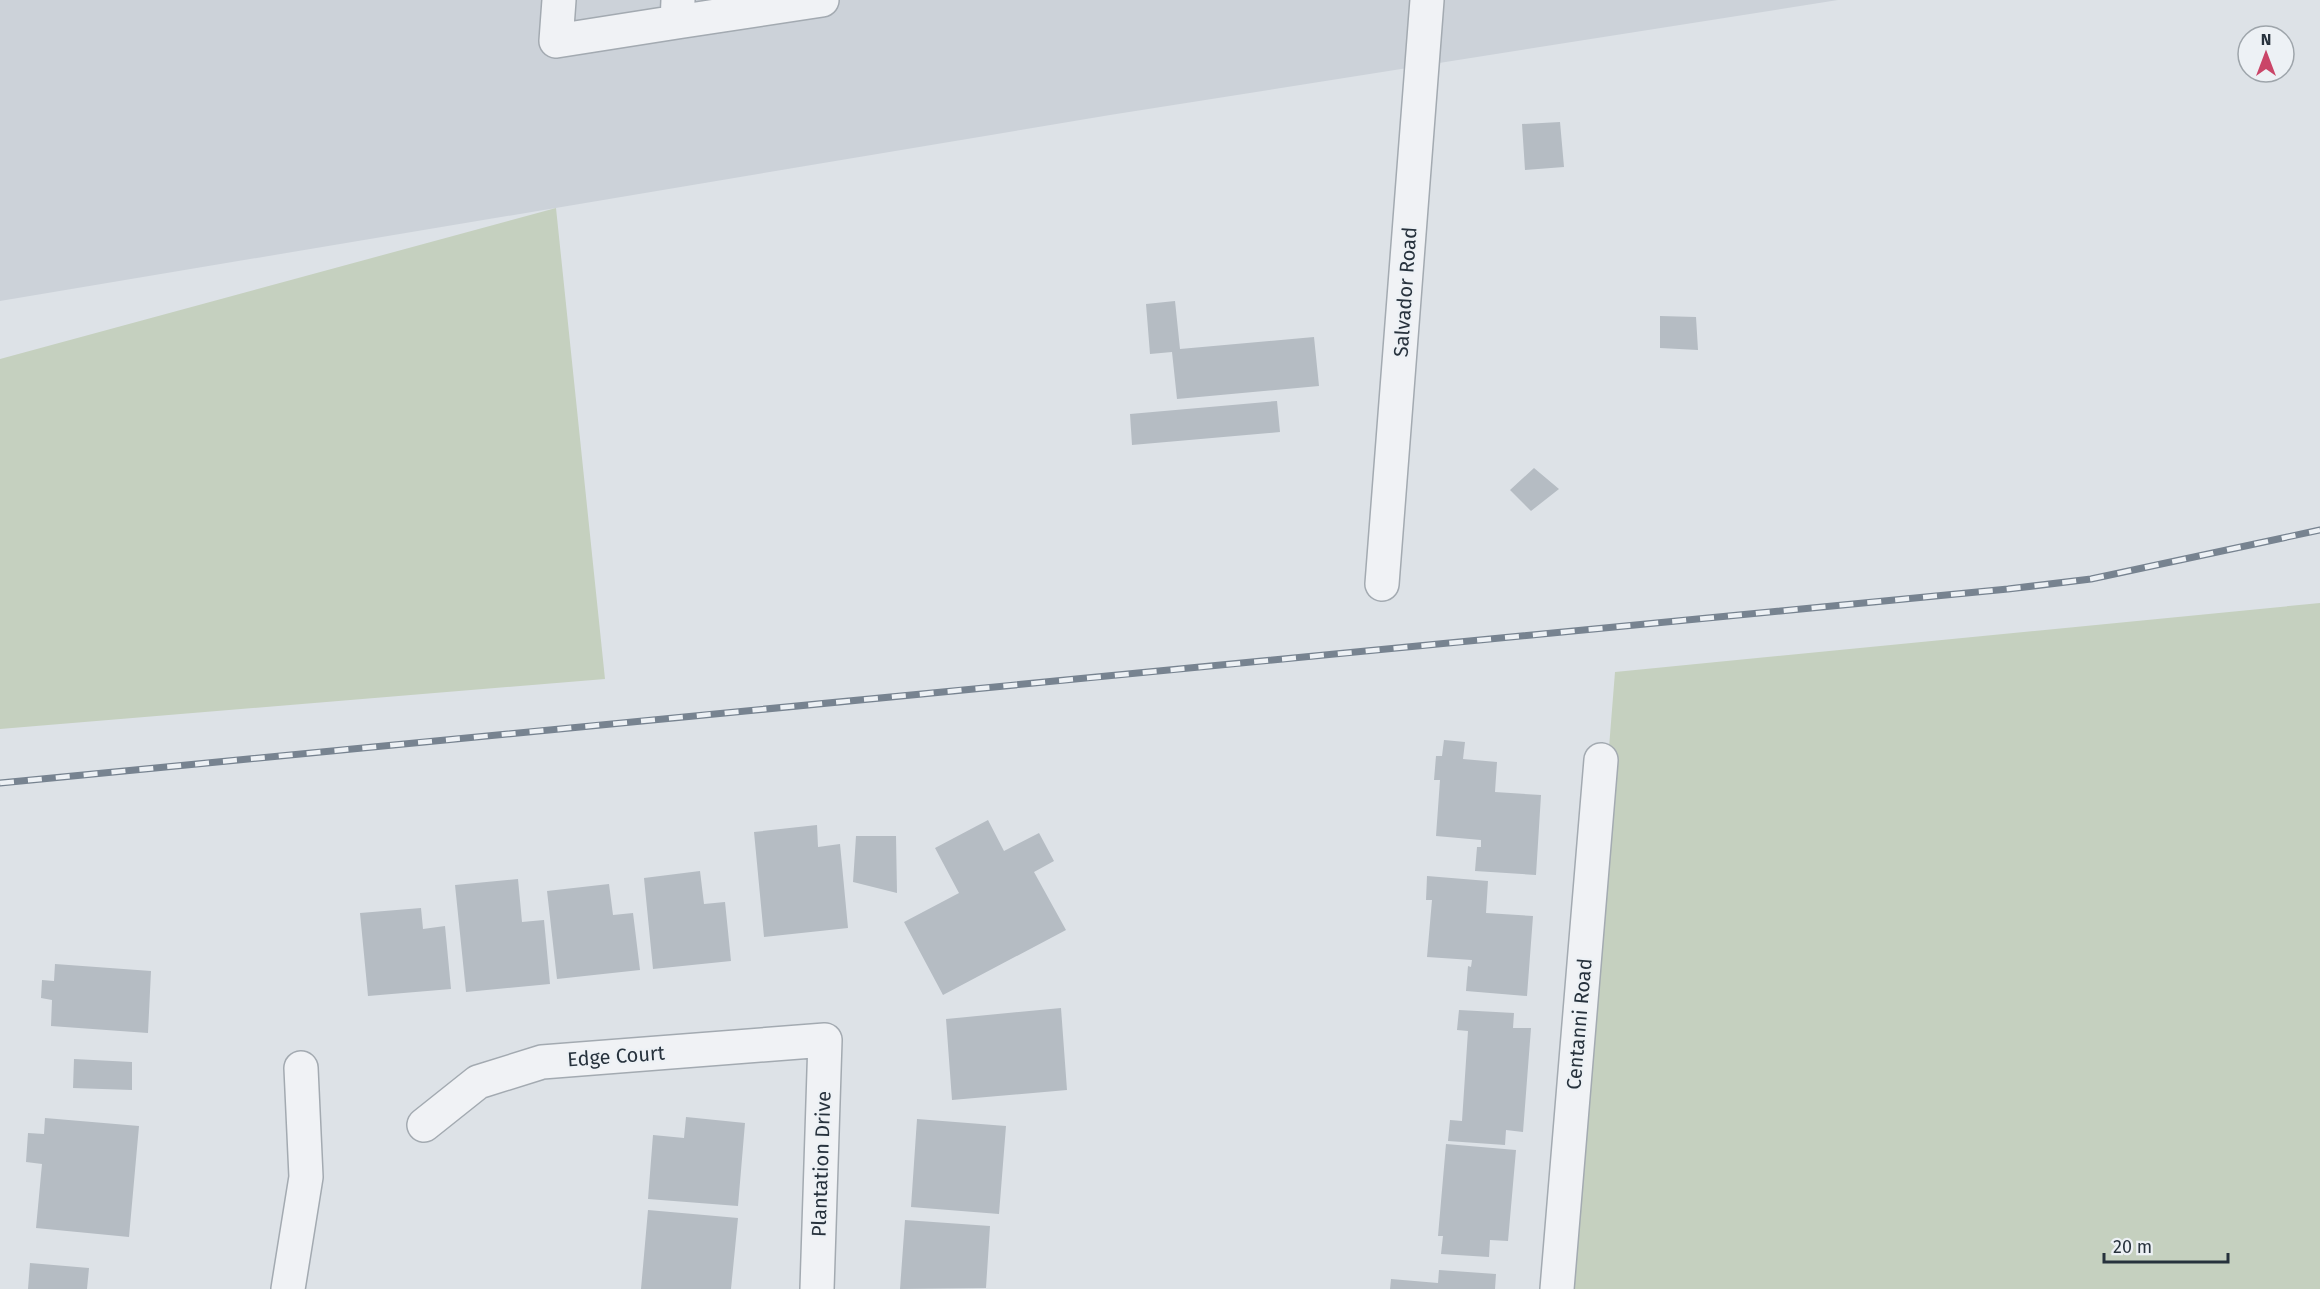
<svg xmlns="http://www.w3.org/2000/svg" width="2320" height="1289" viewBox="0 0 2320 1289" font-family="'Fira Sans',sans-serif">
<style>
.built{fill:#ccd2d9}
.green{fill:#c5d0bf}
.building{fill:#b5bcc3}
.lines{fill:none;stroke-linecap:round;stroke-linejoin:round}
.minor-casing{stroke:#a3aab1;stroke-width:36}
.minor{stroke:#f0f2f5;stroke-width:33}
.rail-casing{stroke:#778390;stroke-width:7}
.rail{stroke:#edf1f5;stroke-width:4.5;stroke-dasharray:14;stroke-linecap:butt}
.labels{text-anchor:middle;dominant-baseline:central;stroke-width:4.5;stroke-linejoin:round;paint-order:stroke}
.street-label{font-size:20px;fill:#27323d;stroke:#edf1f5}
</style>
<rect width="100%" height="100%" fill="#dde2e7"/>
<path class="built" d="M0 0H1838L1110 115 0 301Z"/>
<path class="green" d="M556 208 605 679 0 729V359Z
M2320 603V1289H1566L1615 672Z"/>
<path class="building" d="M1560 122 1564 167 1525 170 1522 124Z
M1175 301 1180 349 1314 337 1319 386 1177 399 1172 352 1150 354 1146 304Z
M1660 316 1696 317 1698 350 1660 348Z
M1277 401 1280 432 1132 445 1130 414Z
M1534 468 1559 489 1531 511 1510 490Z
M1444 740 1465 742 1463 759 1497 762 1495 792 1541 795 1536 875 1475 871 1477 847H1481V840L1436 836 1440 780H1434L1436 756H1442Z
M988 820 1004 851 1039 833 1054 861 1034 872 1066 930 943 995 904 922 959 893 935 848Z
M817 825 818 847 840 844 848 928 764 937 754 832Z
M856 836H896L897 893 853 882Z
M700 871 704 904 725 902 731 961 653 969 644 878Z
M1427 876 1488 881 1486 913 1533 916 1527 996 1466 991 1468 966 1471 967 1472 960 1427 957 1432 900H1426Z
M518 879 522 922 544 920 550 984 466 992 455 885Z
M609 884 613 915 633 913 640 970 557 979 547 891Z
M421 908 423 929 445 926 451 989 368 996 360 913Z
M55 964 151 971 148 1033 51 1026 52 1000 41 998 42 980 54 981Z
M1061 1008 1067 1090 952 1100 946 1019Z
M1459 1010 1514 1013 1513 1028H1531L1523 1132 1506 1130 1505 1145 1448 1141 1450 1120 1462 1121 1468 1031 1457 1030Z
M74 1059 132 1062V1090L73 1088Z
M686 1117 745 1123 738 1206 648 1199 653 1135 684 1138Z
M45 1118 139 1126 129 1237 36 1228 42 1164 26 1162 28 1133 44 1134Z
M917 1119 1006 1126 999 1214 911 1207Z
M1446 1144 1516 1150 1508 1241 1490 1240 1489 1257 1441 1254 1443 1236H1438Z
M648 1210 738 1218 731 1289H641Z
M905 1220 990 1226 986 1288 900 1289Z
M30 1263 89 1268 87 1289H28Z
M1439 1270 1496 1274 1495 1289H1390L1391 1279 1438 1283Z"/>
<g class="lines">
<defs>
<path id="minor" d="M559 0 556 41 677 22
M678 0 677 22 822 0
M1382 584 1427 0
M424 1125 478 1082 542 1062 825 1040 817 1289
M288 1289 306 1177 301 1068
M1557 1289 1601 760"/>
</defs>
<use href="#minor" class="minor-casing"/>
<use href="#minor" class="minor"/>
<defs>
<path id="rail" d="M0 783 2008 589 2091 579 2320 530"/>
</defs>
<use href="#rail" class="rail-casing"/>
<use href="#rail" class="rail"/>
</g>
<g class="labels">
<g class="street-label">
<text transform="translate(1405 292) rotate(-86)">Salvador Road</text>
<text transform="translate(1579 1024) rotate(-85)">Centanni Road</text>
<text transform="translate(616 1056) rotate(-4)">Edge Court</text>
<text transform="translate(821 1164) rotate(-88)">Plantation Drive</text>
</g>
</g>
<g transform="translate(2266 54)"><circle r="28" fill="#edf1f5" stroke="#9ea5ab" stroke-width="1.5"/>
<path d="M0-4.5L10 22L0 15L-10 22Z" fill="#ca4568"/>
<text y="-9" font-size="16" font-weight="bold" text-anchor="middle" fill="#27323d">N</text>
</g>
<path d="M2104 1253v9h124v-9" fill="none" stroke="#27323d" stroke-width="3"/>
<text x="2113" y="1253" font-size="18" fill="#27323d" stroke="#edf1f5" stroke-width="4.5" paint-order="stroke">20 m</text>
</svg>
